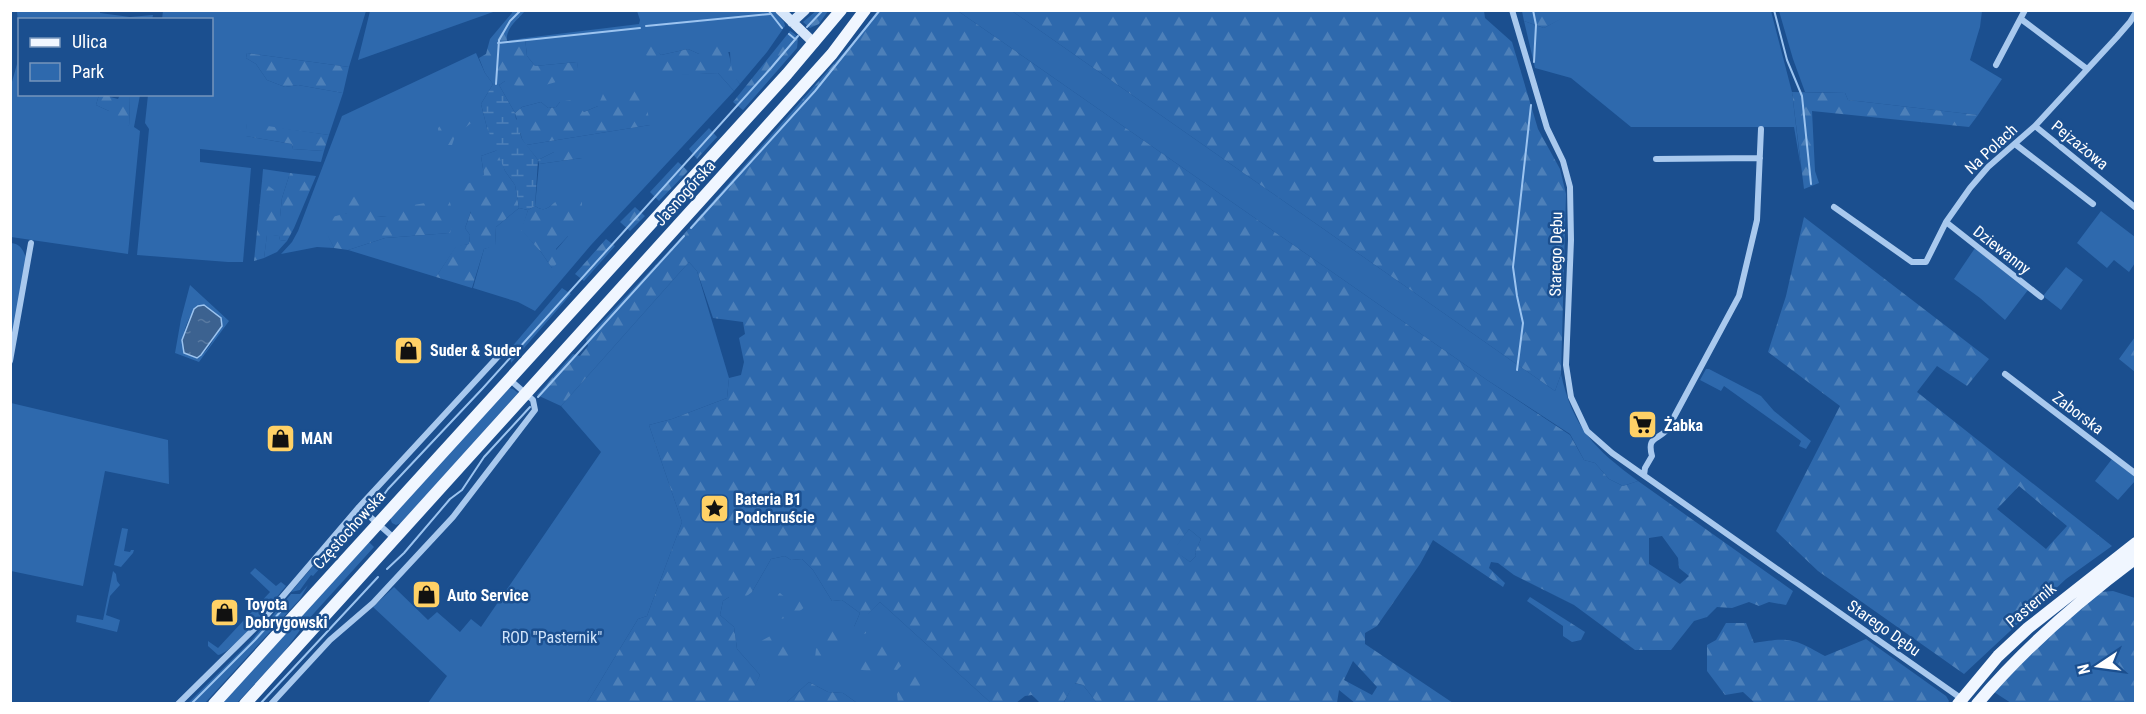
<svg xmlns="http://www.w3.org/2000/svg" width="2146" height="714" viewBox="0 0 2146 714" font-family="'Roboto Condensed',sans-serif">
<style>
.green{fill:#2e69ad;fill-rule:evenodd}
.forest{fill:url(#forest-firs);fill-rule:evenodd}
.wetland{fill:url(#wetland-marsh)}
.water{fill:url(#water-ripples);stroke:#9cc4f0;stroke-width:1.5}
.lines{fill:none;stroke-linecap:round;stroke-linejoin:round}
.stream{stroke:#9cc4f0;stroke-width:2}
.street{stroke:#a9c9ee;stroke-width:6}
.secondary{stroke:#d6e6fa;stroke-width:10}
.primary{stroke:#f0f6ff;stroke-width:12}
.labels{text-anchor:middle;dominant-baseline:central;stroke-width:5;stroke-linejoin:round;paint-order:stroke}
.street-label{font-size:16px;fill:#fff;stroke:#1b4f8f}
.poi-label{font-size:16px;font-weight:bold;fill:#fff;stroke:#1b4f8f;text-anchor:start}
.park-label{font-size:16px;fill:#cfe3fa;stroke:#1b4f8f}
</style>
<defs>
<pattern id="forest-firs" width="22" height="20" patternUnits="userSpaceOnUse" patternTransform="scale(1.5)"><rect width="22" height="20" fill="#2e69ad"/><path d="M5 1l3.5 6h-7zM16 11l3.5 6h-7z" fill="#4d80b9"/></pattern>
<pattern id="wetland-marsh" width="20" height="14" patternUnits="userSpaceOnUse" patternTransform="scale(1.5)"><rect width="20" height="14" fill="#2e69ad"/><path d="M1 5h8M5 5V1M11 12h8M15 12V8" fill="none" stroke="#4d80b9"/></pattern>
<pattern id="water-ripples" width="26" height="14" patternUnits="userSpaceOnUse" patternTransform="scale(1.5)"><rect width="26" height="14" fill="#3c6290"/><path d="M2 4q2-2 4 0t4 0M15 11q2-2 4 0t4 0" fill="none" stroke="#597aa1"/></pattern>
</defs>
<rect width="100%" height="100%" fill="#1b4f8f"/>
<path class="green" d="M1576 10 1771 11 1792 92 1801 168 1794 127H1631L1571 78 1535 68 1524 21 1544 28Z
M17 11H100V13L130 17 153 15 152 20H20V94L99 95 96 105 109 111 129 126 130 95H140L134 127 140 131 128 254 11 237 10 89 17 64 19 38Z
M163 11H366L349 67 247 53 246 58 256 64 267 80 285 87 298 85 343 93 329 135 247 124 246 136 292 144 293 149 324 151 321 162 200 149V162L251 168 243 262H228L137 255 149 129 145 123 148 95 212 94V20L162 19Z
M370 11V10L496 11 358 60Z
M637 11H774L784 22 785 26 767 52 740 84 731 73 730 52 699 54 688 49 661 55 648 45 662 75 718 73 734 91 591 245 535 311 518 302 473 288 484 249 495 245 496 227 519 208 528 210 522 230 541 252 552 268 556 250 568 236 555 202C547 209 544 212 535 206L539 164 582 158 554 152 538 160 526 145 650 125 598 106 584 112 560 102 556 107 548 108 541 102 522 107 515 113 499 85 505 81 578 74 577 62 535 66 527 56 525 38 639 24 640 20Z
M958 11H1012L1555 391 1561 374C1573 428 1595 449 1638 481L1623 486 1609 479 1595 463 1584 460 1570 434 1487 380Z
M1779 11H1982L1980 27 1970 60 2002 79 1978 115 1848 100 1845 93 1805 92 1793 59Z
M476 53 485 73 493 84 481 104 487 128 498 150 481 156 484 175 465 228 470 235 469 244 456 247 436 277 348 250 385 238 449 233 387 216 377 217 347 213 323 225 334 248 317 247 281 254 292 242 298 231 342 116Z
M263 169 290 173 282 198 280 217H276L262 181Z
M2101 211 2135 237V263L2129 272 2114 260 2107 268 2077 243Z
M267 234 279 236 280 240 287 241 277 252 264 258Z
M11 243C21 244 24 251 27 261L11 342Z
M1975 248 2028 290 2005 320 1980 298 1954 279Z
M689 262 697 271 729 378 727 398 672 419 649 425 682 522 647 616 638 619 587 703H428L447 676 373 607 394 587 428 620 437 612 460 632 471 619 481 627 601 452 561 406Z
M2066 267 2083 280 2061 310 2043 296Z
M190 285 229 321 199 362 175 353 181 319ZM201 305H204L221 318C217 333 211 351 196 358L185 353C179 338 188 313 201 305Z
M562 288 571 294 511 363 510 349Z
M1706 369H1709L1761 396 1774 411 1811 441 1806 449 1799 446 1801 441 1724 386 1721 391 1700 380Z
M508 388 513 389 518 393 401 523 396 525 392 523 390 518Z
M11 403 168 440 169 484 105 471 83 586 11 571Z
M2112 459 2135 477V481L2118 500 2095 481Z
M349 524 354 531 313 576 311 575 300 590 291 592Z
M122 528 128 529 124 551 130 552 131 550H134L133 553 121 567 114 565Z
M1189 529 1201 539 1195 552 1196 556 1190 562 1173 550Z
M368 541 374 547 306 622 284 652 237 703 221 704Z
M785 556 791 560 802 559 813 570 832 601 842 600 860 613 854 627 880 602 991 703H857L843 693 828 692 809 682 786 703H753L748 698 760 675 737 649 734 627 720 615 723 601 729 597 752 592 771 559Z
M255 568 276 586 281 582 286 586C274 600 233 653 218 655L208 646V641L218 648 270 592 250 573Z
M113 571 116 574 117 581 120 585 110 596 106 615 120 620 117 632 76 622 77 615 103 620Z
M308 585 300 599 205 703H188L250 642 291 594H300Z
M1074 683 1083 685 1097 703 1063 704Z"/>
<path class="forest" d="M512 11H525C518 19 505 29 507 41L525 38 527 56 535 66 577 62 579 75C555 81 528 96 505 81L499 85 493 84 485 73 479 58 486 54 490 39 512 13Z
M816 11H828L819 24 810 28 803 22Z
M877 11H958L1487 380 1570 435 1584 460 1595 463 1609 479 1623 486 1638 481 1793 591 1786 605 1769 602 1759 606 1749 602 1732 608 1717 607 1707 617 1694 621 1671 650H1635L1574 605 1514 575 1498 563 1491 562 1489 568 1505 583 1503 587 1433 540 1420 564 1377 626 1365 633V644L1453 703H1355L1339 690 1337 703H1097L1083 685 1075 683 1063 703H1040L1032 695 1025 696 1016 703H991L880 602 868 614 872 626 865 634 854 627 860 613 842 600 832 601 813 570 802 559 791 560 785 556 771 559 752 592 740 601 729 597 723 601 720 615 734 627 737 649 760 675 749 698 753 703H587L638 619 647 616 682 522 649 425 672 419 727 398 729 378 741 375 744 362 739 338 745 334 743 322 713 318 697 271 689 262 561 406 537 395 573 354 580 356 588 346 586 339 677 242 861 33ZM1189 529 1201 539 1195 552 1196 556 1190 562 1174 550ZM1662 536 1678 558 1679 568 1689 576 1680 584 1649 564V538ZM1353 661 1377 687 1372 695 1344 680Z
M1012 11H1484L1485 18 1512 42 1538 129 1560 169 1566 194 1561 374 1555 391Z
M1522 11V10L1576 11 1544 28 1524 21Z
M790 31C799 36 798 39 797 48L743 110 733 102Z
M722 41C735 58 726 66 740 84L734 91 718 73 662 76 643 51 649 44 661 55 688 49 699 54Z
M247 53 349 67 343 93 298 85 285 87 267 80 256 64 246 58Z
M638 90 645 97 650 125 526 145 522 139 515 113 522 107 541 102 548 108 556 107 560 102 570 100 584 112 598 106 603 94Z
M1792 92 1845 93 1848 100 1978 115 1969 127 1812 111 1815 171 1819 183 1804 189Z
M99 95H110V97L118 99 120 95H130L129 126 110 121 109 111 96 105Z
M471 113 475 120 455 136 452 145H439L438 128 447 119Z
M247 123 329 135 324 151 293 149 292 144 245 136Z
M709 128 717 137 697 159 689 149Z
M582 147V158L539 164 538 160 554 152Z
M498 150 505 171 515 185 519 208 496 227 495 246 484 249 472 288 436 277 456 246 469 244 470 235 465 228 471 212 460 188 484 175 481 156Z
M678 162 688 171 659 201 650 192Z
M290 173 316 176 294 228 287 241 280 240 279 236 267 235 264 258 254 261 262 181 274 190 276 217H280L282 198Z
M351 196 373 199 377 217 387 216 390 209 449 199 454 217 450 233 385 238 348 250 334 248 322 225 325 219 347 213 345 204Z
M555 202H582V218L576 220 575 234 568 236 556 249 560 261 552 268 541 252 521 230 528 210 535 206C544 212 547 209 555 202Z
M635 207 645 216 630 231 620 222Z
M1804 217 1989 359 1967 386 1937 366 1917 392 2112 546 2066 579 1964 674 1818 571 1776 531 1840 406 1768 352 1786 296ZM2019 486 2067 526 2046 549 1997 509Z
M606 239 615 246 584 281 575 274Z
M2135 337V372L2119 359Z
M804 590C805 591 808 598 808 599 808 610 789 617 781 619L775 610 774 596 780 593 787 599Z
M2113 591 2135 598V703H2011L1994 692 2063 620 2101 592Z
M1530 597 1585 632 1581 640 1572 642 1563 636V626L1527 601Z
M1726 623H1746L1754 643C1790 637 1793 638 1825 656L1866 639 1946 696 1949 701 1947 704H1756L1743 692 1725 695 1707 671V645L1716 640Z
M833 628 845 641 823 663 815 658 816 649Z
M774 634 797 659 788 670 777 672 752 646Z
M866 641 874 644 886 641 894 651 903 656 905 662 897 670C883 668 871 673 858 669V652Z
M916 668 926 677 919 687 918 703H898L896 685Z
M809 682 828 692 843 693 857 703H786Z"/>
<path class="wetland" d="M493 84 499 85 515 113 516 119 523 124 525 129 520 133 522 139 538 160 535 206 528 210 519 208 515 185 505 171 487 128 481 104Z"/>
<path class="water" d="M204 305 221 318 222 326 201 355 197 358 184 353 182 340 194 309 198 306Z"/>
<g class="lines">
<path class="stream" d="M768 10 782 28
M1533 10 1536 25 1534 62
M1774 10 1787 60 1802 96 1811 184
M646 26 770 14
M807 27 823 10
M789 34 795 39
M498 43 640 28
M496 84 499 40 510 21 521 10
M691 228 815 91 880 10
M1517 370 1523 323 1517 296 1513 267 1531 105
M538 397 684 236
M377 504 388 489 483 388 771 68 798 36
M387 569 404 553 450 499 462 490 484 457 530 407
M191 704 255 640 282 610
M260 704 378 577"/>
<path class="street" d="M1512 10 1547 128 1563 161 1570 187 1571 240 1566 365 1571 397 1587 431 1612 453 1962 699
M2021 19 2087 69
M1996 65 2025 10
M2035 126 2136 208
M2015 144 2093 204
M1656 159 1760 158
M1834 207 1912 262H1926L1946 222 1970 188 1988 167 2035 126 2117 37 2130 22 2136 12
M1946 222 2041 297
M10 361 31 243
M2005 374 2136 474
M1644 475 1645 468 1652 456C1647 437 1656 441 1667 430L1739 296 1757 220 1761 129
M359 507 394 538
M178 704 260 623 359 507 505 349
M271 704 330 640 373 603 453 517 535 410 533 400 509 379"/>
<path class="secondary" d="M780 10 814 43
M792 22 805 10"/>
<path class="primary" d="M214 704 787 74 841 10
M245 704 709 191 832 54 865 10
M1958 704 1998 656 2028 628 2136 543
M1977 704C2024 648 2077 602 2136 558"/>
</g>
<defs>
<symbol id="shop-square" viewBox="-11 -11 22 22"><rect x="-9" y="-9" width="18" height="18" rx="4" fill="#ffd166" stroke="#1b4f8f"/><path d="M-5-2.5h2.3a2.7 3.5 0 0 1 5.4 0H5L5.5 6h-11ZM-1.5-2.5h3a1.5 2.3 0 0 0-3 0Z" fill="#111"/></symbol>
<symbol id="supermarket-square" viewBox="-11 -11 22 22"><rect x="-9" y="-9" width="18" height="18" rx="4" fill="#ffd166" stroke="#1b4f8f"/><path d="M-6-5.5h2.5l.6 2H6L4.5 2H-2.5L-4.4-4H-6ZM-1.5 3.2a1.3 1.3 0 1 0 .1 0ZM3 3.2a1.3 1.3 0 1 0 .1 0Z" fill="#111"/></symbol>
<symbol id="sight-square" viewBox="-11 -11 22 22"><rect x="-9" y="-9" width="18" height="18" rx="4" fill="#ffd166" stroke="#1b4f8f"/><path d="M0-6L1.8-2.2L6-1.7L2.9 1.2L3.7 5.4L0 3.3L-3.7 5.4L-2.9 1.2L-6-1.7L-1.8-2.2Z" fill="#111"/></symbol>
</defs>
<g fill-rule="evenodd">
<use href="#shop-square" x="392" y="334" width="33" height="33"/>
<use href="#supermarket-square" x="1626" y="408" width="33" height="33"/>
<use href="#shop-square" x="264" y="422" width="33" height="33"/>
<use href="#sight-square" x="698" y="492" width="33" height="33"/>
<use href="#shop-square" x="410" y="578" width="33" height="33"/>
<use href="#shop-square" x="208" y="596" width="33" height="33"/>
</g>
<g class="labels">
<g class="street-label">
<text transform="translate(2080 145) rotate(39)">Pejzażowa</text>
<text transform="translate(1991 149) rotate(-43)">Na Polach</text>
<text transform="translate(685 193) rotate(-48)">Jasnogórska</text>
<text transform="translate(2002 250) rotate(38)">Dziewanny</text>
<text transform="translate(1556 254) rotate(-89)">Starego Dębu</text>
<text transform="translate(2078 413) rotate(37)">Zaborska</text>
<text transform="translate(349 530) rotate(-48)">Częstochowska</text>
<text transform="translate(2031 605) rotate(-40)">Pasternik</text>
<text transform="translate(1884 628) rotate(35)">Starego Dębu</text>
</g>
<g class="poi-label">
<text x="430" y="350">Suder &amp; Suder</text>
<text x="1664" y="425">Żabka</text>
<text x="301" y="438">MAN</text>
<text x="735" y="499">Bateria B1<tspan x="735" dy="18">Podchruście</tspan></text>
<text x="447" y="595">Auto Service</text>
<text x="245" y="604">Toyota<tspan x="245" dy="18">Dobrygowski</tspan></text>
</g>
<g class="park-label">
<text x="552" y="637">ROD "Pasternik"</text>
</g>
</g>
<rect width="2146" height="714" fill="none" stroke="#ffffff" stroke-width="24"/>
<rect x="18" y="18" width="195" height="78" fill="#1b4f8f" stroke="#7695bc" stroke-width="1.5"/>
<rect x="30" y="38" width="30" height="9" fill="#f0f6ff" stroke="#7695bc" stroke-width="1.5"/>
<text x="72" y="48" font-size="18" fill="#ffffff">Ulica</text>
<rect x="30" y="63" width="30" height="18" fill="#2e69ad" stroke="#7695bc" stroke-width="1.5"/>
<text x="72" y="78" font-size="18" fill="#ffffff">Park</text>
<g transform="translate(2098 666) rotate(257)" stroke="#1b4f8f" stroke-width="4.5" paint-order="stroke">
<path d="M0-4.5L10 22L0 15L-10 22Z" fill="#ffffff"/>
<text y="-9" font-size="16" font-weight="bold" text-anchor="middle" fill="#ffffff">N</text>
</g>
</svg>
